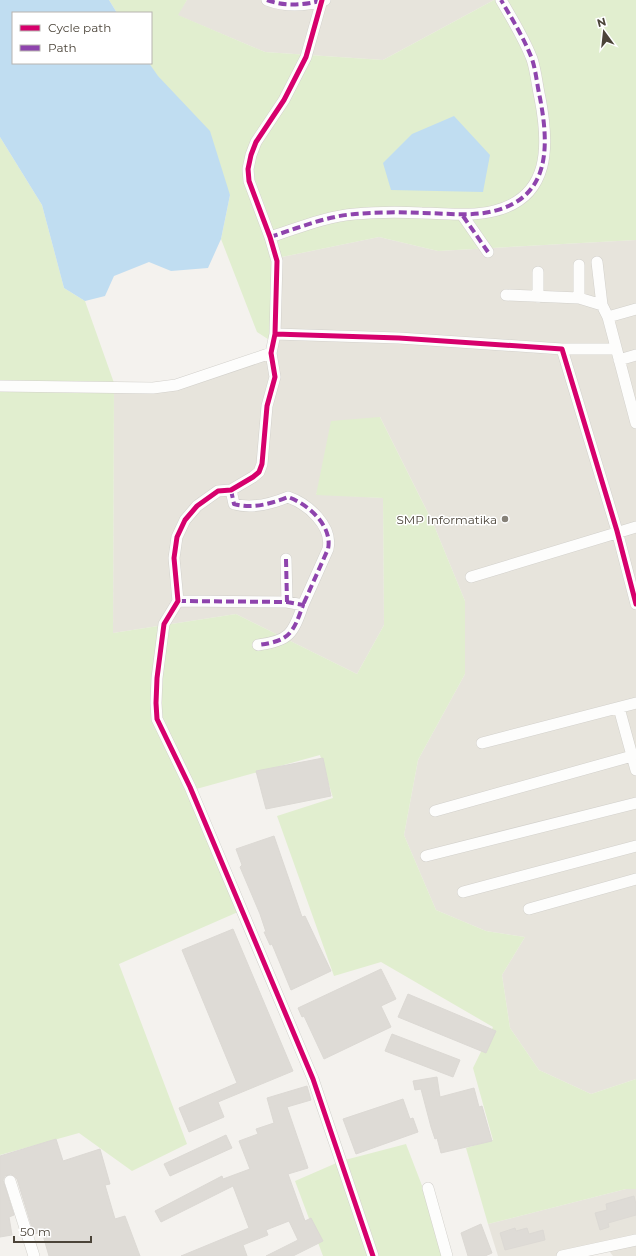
<svg xmlns="http://www.w3.org/2000/svg" width="636" height="1256" viewBox="0 0 636 1256" font-family="Montserrat,sans-serif">
<style>
.residential{fill:#e7e4dc}
.green{fill:#e1eecf}
.water{fill:#c0ddf1}
.building{fill:#dedbd6;stroke:#dcd9d4}
.lines{fill:none;stroke-linecap:round;stroke-linejoin:round}
.minor-casing{stroke:#d2d0cb;stroke-width:12}
.minor{stroke:#fdfdfc;stroke-width:11}
.quiet{stroke:#8e44ad;stroke-width:4;stroke-dasharray:8 4;stroke-linecap:butt}
.cycleway-casing{stroke:#fff;stroke-width:8}
.cycleway{stroke:#d6006c;stroke-width:5}
.poi-dot{fill:#868178;stroke:#fff;stroke-width:1.5}
.labels{text-anchor:middle;dominant-baseline:central;stroke-width:3;stroke-linejoin:round;paint-order:stroke}
.poi-label{font-size:12px;fill:#4b4439;stroke:#fff;text-anchor:end}
</style>
<rect width="100%" height="100%" fill="#f4f2ee"/>
<path class="residential" d="M187 0H494L383 60 265 52 177 15Z
M379 237 438 251 636 240V1079L591 1094 539 1070 510 1028 502 975 525 937 486 931 436 910 404 835 418 760 465 674V601L433 523 380 417 316 494 383 498 384 625 357 674 236 614 113 633 114 383 170 388 277 345 282 257Z
M626 1189H636V1256H613L607 1248 572 1256H498L488 1224Z"/>
<path class="green" d="M109 0H187L178 15 265 52 383 60 494 0H636V240L438 251 379 237 282 257 277 345 257 332 221 239 230 195 149 63H151V13H117Z
M0 137 42 205 64 288 85 301 114 383 113 633 236 614 357 674 384 625 383 498 316 495 331 421 380 417 433 523 465 601V674L418 760 404 835 436 910 486 931 525 937 502 975 510 1028 539 1070 591 1094 636 1079V1189H626L488 1224 466 1148 493 1140 473 1068 493 1027 381 962 334 976 277 816 333 798 320 755 189 791 238 912 119 964 187 1144 132 1171 79 1133 0 1155Z
M406 1144 449 1256H323L295 1181 341 1161Z"/>
<path class="water" d="M0 0H109L117 13H13V63H149L158 76 210 131 230 195 221 239 208 268 171 271 149 262 114 276 105 296 85 301 64 288 42 205 0 137Z
M454 116 490 155 483 192 391 190 383 163 412 134Z"/>
<path class="building" d="M323 758 331 796 266 809 256 771Z
M274 836 302 917 305 916 331 971 291 990 272 944 270 945 264 932H266L260 914 240 867 242 865 236 849Z
M233 929 293 1071 218 1102 224 1117 189 1132 179 1108 237 1083 182 950Z
M381 969 396 999 381 1006 391 1027 324 1059 304 1016 302 1017 298 1008Z
M408 994 496 1031 486 1053 398 1017Z
M392 1034 460 1060 453 1077 385 1051Z
M437 1077 440 1097 474 1088 479 1107 482 1106 492 1141 441 1153 437 1138 435 1139 431 1127 421 1089 415 1090 413 1081Z
M307 1086 311 1100 287 1107 308 1168 288 1174 305 1221 311 1218 323 1241 293 1256H266L298 1240 289 1221 266 1230 268 1235 243 1245 247 1256H181L249 1228 233 1186 161 1222 155 1211 222 1176 223 1179 250 1169 239 1141 258 1134 256 1129 274 1123 267 1098Z
M403 1099 410 1119 413 1118 418 1132 356 1154 343 1119Z
M226 1135 232 1148 170 1176 164 1164Z
M56 1139 63 1161 100 1149 110 1184 105 1185 115 1219 125 1216 140 1256H49L42 1232 34 1234 17 1179 11 1174 5 1176 3 1180 14 1215 9 1217 12 1235 0 1237V1156Z
M634 1196 636 1204V1215L608 1223 609 1227 600 1230 595 1213 607 1210 606 1204Z
M481 1224 492 1253 485 1256H468L461 1233Z
M515 1228 516 1231 527 1228 529 1234 543 1230 545 1240 505 1250 500 1233Z"/>
<g class="lines">
<defs>
<path id="minor" d="M267 0C285 7 306 6 325 0
M322 0 306 57 284 100 256 142 251 155 248 169 249 181 270 237 277 261 275 334 271 353 275 377 267 406 262 464 259 472 253 477 231 490 218 491 197 506 185 520 177 537 174 558 178 601 164 624 157 678 156 703 157 719 190 787 313 1079 373 1256
M463 216 488 252
M270 237C298 228 327 216 355 214 377 212 400 212 422 213 446 213 470 217 494 211 551 197 549 145 540 98 537 85 536 71 532 59 524 38 512 19 501 0
M597 262 602 305
M579 265V298
M506 295 579 298 602 305 608 317 636 423
M538 297V272
M608 317 636 309
M275 334 399 338 562 349 617 531 636 604
M562 349H616
M619 360 636 355
M0 386 153 388 176 385 271 353
M231 490 234 504C252 509 271 504 288 497 308 504 333 526 328 549L303 605
M286 559 287 602
M471 577 636 527
M178 601 287 602 303 605C293 634 289 641 258 645
M619 708 636 770
M482 743 636 703
M435 811 632 756
M426 856 636 803
M463 892 636 846
M529 909 636 879
M10 1181 34 1256
M428 1188 447 1256
M562 1256 636 1240"/>
</defs>
<use href="#minor" class="minor-casing"/>
<use href="#minor" class="minor"/>
<path class="quiet" d="M267 0C286 7 304 5 324 0
M463 216 488 252
M270 237C298 228 327 216 355 214 377 212 400 212 422 213 446 213 470 217 494 211 551 197 549 145 540 98 537 85 536 71 532 59 524 38 512 19 501 0
M231 490 234 504C252 509 271 504 288 497 308 504 333 526 328 549L303 605
M286 559 287 602
M178 601 287 602 303 605C293 634 289 641 258 645"/>
<defs>
<path id="cycleway" d="M322 0 306 57 284 100 256 142 251 155 248 169 249 181 270 237 277 261 275 334 271 353 275 377 267 406 262 464 259 472 253 477 231 490 218 491 197 506 185 520 177 537 174 558 178 601 164 624 157 678 156 703 157 719 190 787 313 1079 373 1256
M275 334 399 338 562 349 617 531 636 604"/>
</defs>
<use href="#cycleway" class="cycleway-casing"/>
<use href="#cycleway" class="cycleway"/>
</g>
<circle class="poi-dot" cx="505" cy="519" r="4"/>
<g class="labels">
<g class="poi-label">
<text x="497" y="519">SMP Informatika</text>
</g>
</g>
<rect x="12" y="12" width="140" height="52" fill="#ffffff" stroke="#b7b4b0"/>
<rect x="20" y="25" width="20" height="6" fill="#d6006c" stroke="#b7b4b0"/>
<text x="48" y="32" font-size="12" fill="#4b4439">Cycle path</text>
<rect x="20" y="45" width="20" height="6" fill="#8e44ad" stroke="#b7b4b0"/>
<text x="48" y="52" font-size="12" fill="#4b4439">Path</text>
<g transform="translate(604 32) rotate(345)" stroke="#ffffff" stroke-width="3" paint-order="stroke">
<path d="M0-3L7 15L0 10L-7 15Z" fill="#4b4439"/>
<text y="-6" font-size="11" font-weight="bold" text-anchor="middle" fill="#4b4439">N</text>
</g>
<path d="M14 1236v6h77v-6" fill="none" stroke="#4b4439" stroke-width="2"/>
<text x="20" y="1236" font-size="12" fill="#4b4439" stroke="#ffffff" stroke-width="3" paint-order="stroke">50 m</text>
</svg>
